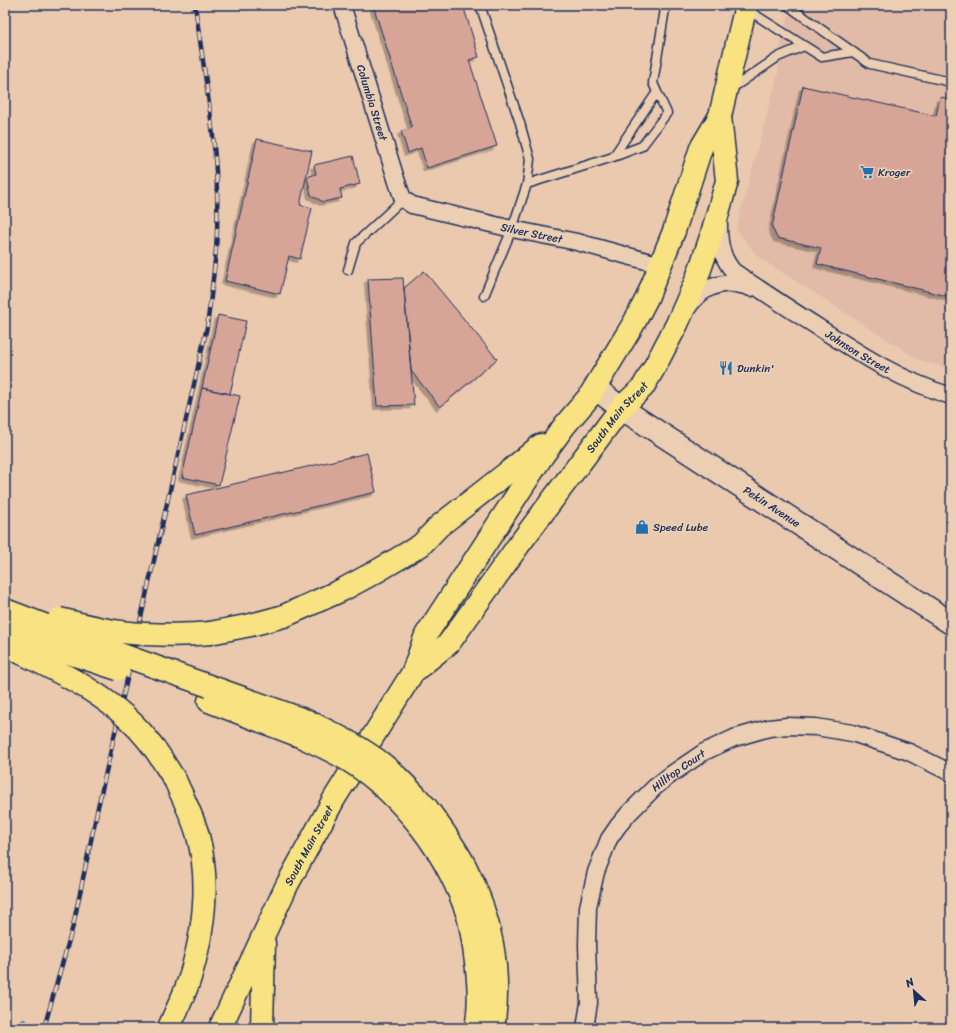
<svg xmlns="http://www.w3.org/2000/svg" width="956" height="1033" viewBox="0 0 956 1033" font-family="Sriracha,sans-serif">
<style>
.built{fill:#e1bba7}
.lines{fill:none;stroke-linecap:round;stroke-linejoin:round}
.stream{stroke:#5e8eb4;stroke-width:6}
.building{fill:#d6a598;stroke:#1b2f5e;filter:url(#shadow)}
.lane-casing{stroke:#1b2f5e;stroke-width:11}
.street-casing{stroke:#1b2f5e;stroke-width:19}
.secondary-casing{stroke:#1b2f5e;stroke-width:25}
.primary-casing{stroke:#1b2f5e;stroke-width:25}
.lane{stroke:#eccfb3;stroke-width:8}
.street{stroke:#eccfb3;stroke-width:16}
.secondary{stroke:#eccfb3;stroke-width:22}
.primary{stroke:#f8e281;stroke-width:22}
.rail-casing{stroke:#1b2f5e;stroke-width:4.5}
.rail{stroke:#eccfb3;stroke-width:3;stroke-dasharray:9;stroke-linecap:butt}
.primary-bridge-casing{stroke:#1b2f5e;stroke-width:25;stroke-linecap:butt}
.primary-bridge{stroke:#f8e281;stroke-width:22}
.labels{text-anchor:middle;dominant-baseline:central;stroke-width:3.5;stroke-linejoin:round;paint-order:stroke}
.street-label{font-size:11px;fill:#1b2f5e;stroke:#eccfb3}
.poi-label{font-size:11px;fill:#1b2f5e;stroke:#eccfb3;text-anchor:start}
</style>
<defs>
<filter id="shadow"><feDropShadow dx="-3.5" dy="3.5" stdDeviation="0" flood-color="#0004"/></filter>
</defs>
<rect width="100%" height="100%" fill="#ebc9af"/>
<filter id="ink" filterUnits="userSpaceOnUse"><feTurbulence type="fractalNoise" baseFrequency=".025" numOctaves="2"/><feDisplacementMap in="SourceGraphic" scale="8" xChannelSelector="R" yChannelSelector="G"/><feConvolveMatrix kernelMatrix="1 2 1 2 8 2 1 2 1" color-interpolation-filters="sRGB"/></filter>
<g filter="url(#ink)">
<path class="built" d="M794 5H951V369L919 360 758 257 736 229 778 73V57L783 33 787 20Z"/>
<g class="lines">
<path class="stream" d="M20 1028 24 1022"/>
</g>
<path class="building" d="M373 5H463L479 57 469 60 497 146 427 168 421 148 408 153 401 131 412 128Z
M803 86 936 116 940 97 951 99V297L817 264 821 248 777 238 772 227Z
M257 139 312 151 300 205 312 208 300 259 289 256 280 294 225 281Z
M353 156 360 184 340 189 342 198 323 202 311 195 307 177 316 174 314 165Z
M424 271 497 359 440 407 411 371 404 288Z
M403 278 414 405 377 406 368 279Z
M218 315 246 321 230 394 202 388Z
M202 388 240 396 219 485 182 477Z
M367 453 376 492 195 535 186 495Z"/>
<g class="lines">
<defs>
<path id="lane" d="M480 5 520 123 530 159 527 184 512 229 484 296
M787 5 870 64 951 82
M746 9 822 57 853 52
M731 89 778 57 804 46
M613 157 642 146 667 113 657 92
M527 184 613 157 657 92 653 83 665 9 664 5
M348 270 356 243 403 199"/>
<g id="street">
<path id="s1" d="M342 5 397 182 403 199 412 205 512 229 577 242 661 265"/>
<path id="s2" d="M719 224C719 242 721 257 733 271 762 291 791 310 821 329 863 356 902 381 951 396"/>
<path d="M689 306C704 284 727 279 751 288"/>
<path id="s3" d="M585 1028 589 1003 587 945 588 907 596 872 609 839 618 826 629 813 655 787 673 773 704 752 734 738 769 728 787 726 816 727 852 733 909 752 951 773"/>
</g>
<g id="secondary">
<path id="s4" d="M595 388 621 408 951 623"/>
</g>
<g id="primary">
<path d="M210 633 251 625 284 616 342 590 379 570 421 545 439 526 512 469 541 445"/>
<path id="s5" d="M413 672 449 643 518 546 621 408 643 387 654 368 677 324 696 281 711 237 727 181 720 116"/>
<path d="M209 686 307 721"/>
<path d="M209 701 300 736"/>
<path d="M426 807C440 826 454 845 465 866 491 915 502 973 493 1028"/>
<path d="M414 819C436 845 453 875 465 907 471 922 473 939 475 955 479 980 481 1003 476 1028"/>
<path d="M169 1028C176 1010 186 993 191 974 204 930 210 881 198 836 193 817 183 798 175 780"/>
<path id="s6" d="M220 1028 287 885 334 799 413 672 426 635 543 455 565 425 589 397 634 323 647 298 674 231 701 148 720 116 746 5"/>
<path d="M262 1028 264 943"/>
</g>
</defs>
<use href="#lane" class="lane-casing"/>
<use href="#street" class="street-casing"/>
<use href="#secondary" class="secondary-casing"/>
<use href="#primary" class="primary-casing"/>
<use href="#lane" class="lane"/>
<use href="#street" class="street"/>
<use href="#secondary" class="secondary"/>
<use href="#primary" class="primary"/>
<defs>
<path id="rail" d="M44 1028 73 926 98 807 207 327C211 295 216 263 217 231 220 155 205 80 195 5"/>
</defs>
<use href="#rail" class="rail-casing"/>
<use href="#rail" class="rail"/>
<defs>
<path id="primary-bridge" d="M5 610 114 652 209 686
M59 619C87 626 116 633 145 634 167 635 189 635 210 633
M5 632 118 669
M5 645C57 671 115 696 151 744 160 755 167 768 175 780
M307 721C334 734 361 747 385 766 400 778 413 793 426 807
M300 736C313 742 326 748 339 755 367 770 394 795 414 819"/>
</defs>
<use href="#primary-bridge" class="primary-bridge-casing"/>
<use href="#primary-bridge" class="primary-bridge"/>
</g>
</g>
<defs>
<symbol id="supermarket-bare" viewBox="-9 -9 18 18"><path d="M-6-5.5h2.5l.6 2H6L4.5 2H-2.5L-4.4-4H-6ZM-1.5 3.2a1.3 1.3 0 1 0 .1 0ZM3 3.2a1.3 1.3 0 1 0 .1 0Z" fill="#1f6fb2" stroke="#eccfb3" stroke-width="2.5" paint-order="stroke"/></symbol>
<symbol id="restaurant-bare" viewBox="-9 -9 18 18"><path d="M-5-6h1v4h1v-4h1v4h1v-4h1v5L-1.5 .5V6h-2V.5L-5-1ZM5-6V6H3V1.5H1.5Q1.5-4 5-6Z" fill="#1f6fb2" stroke="#eccfb3" stroke-width="2.5" paint-order="stroke"/></symbol>
<symbol id="shop-bare" viewBox="-9 -9 18 18"><path d="M-5-2.5h2.3a2.7 3.5 0 0 1 5.4 0H5L5.5 6h-11ZM-1.5-2.5h3a1.5 2.3 0 0 0-3 0Z" fill="#1f6fb2" stroke="#eccfb3" stroke-width="2.5" paint-order="stroke"/></symbol>
</defs>
<g fill-rule="evenodd">
<use href="#supermarket-bare" x="857" y="162" width="20" height="20"/>
<use href="#restaurant-bare" x="716" y="358" width="20" height="20"/>
<use href="#shop-bare" x="632" y="517" width="20" height="20"/>
</g>
<g class="labels">
<g class="street-label">
<text stroke="none"><textPath href="#s1" startOffset="102">Columbia Street</textPath></text>
<text stroke="none"><textPath href="#s1" startOffset="337">Silver Street</textPath></text>
<text stroke="none"><textPath href="#s2" startOffset="199">Johnson Street</textPath></text>
<text stroke="none"><textPath href="#s5" startOffset="328">South Main Street</textPath></text>
<text stroke="none"><textPath href="#s4" startOffset="213">Pekin Avenue</textPath></text>
<text stroke="none"><textPath href="#s3" startOffset="291">Hilltop Court</textPath></text>
<text stroke="none"><textPath href="#s6" startOffset="203">South Main Street</textPath></text>
</g>
<g class="poi-label">
<text x="878" y="172">Kroger</text>
<text x="737" y="368">Dunkin'</text>
<text x="653" y="527">Speed Lube</text>
</g>
</g>
<rect width="956" height="1033" fill="none" stroke="#eccfb3" stroke-width="20"/>
<rect x="10" y="10" width="936" height="1013" fill="none" stroke="#1b2f5e" stroke-width="1.5" filter="url(#ink)"/>
<g transform="translate(914 991) rotate(333)" stroke="#eccfb3" stroke-width="3" paint-order="stroke">
<path d="M0-3L7 15L0 10L-7 15Z" fill="#1b2f5e"/>
<text y="-6" font-size="11" font-weight="bold" text-anchor="middle" fill="#1b2f5e">N</text>
</g>
</svg>
